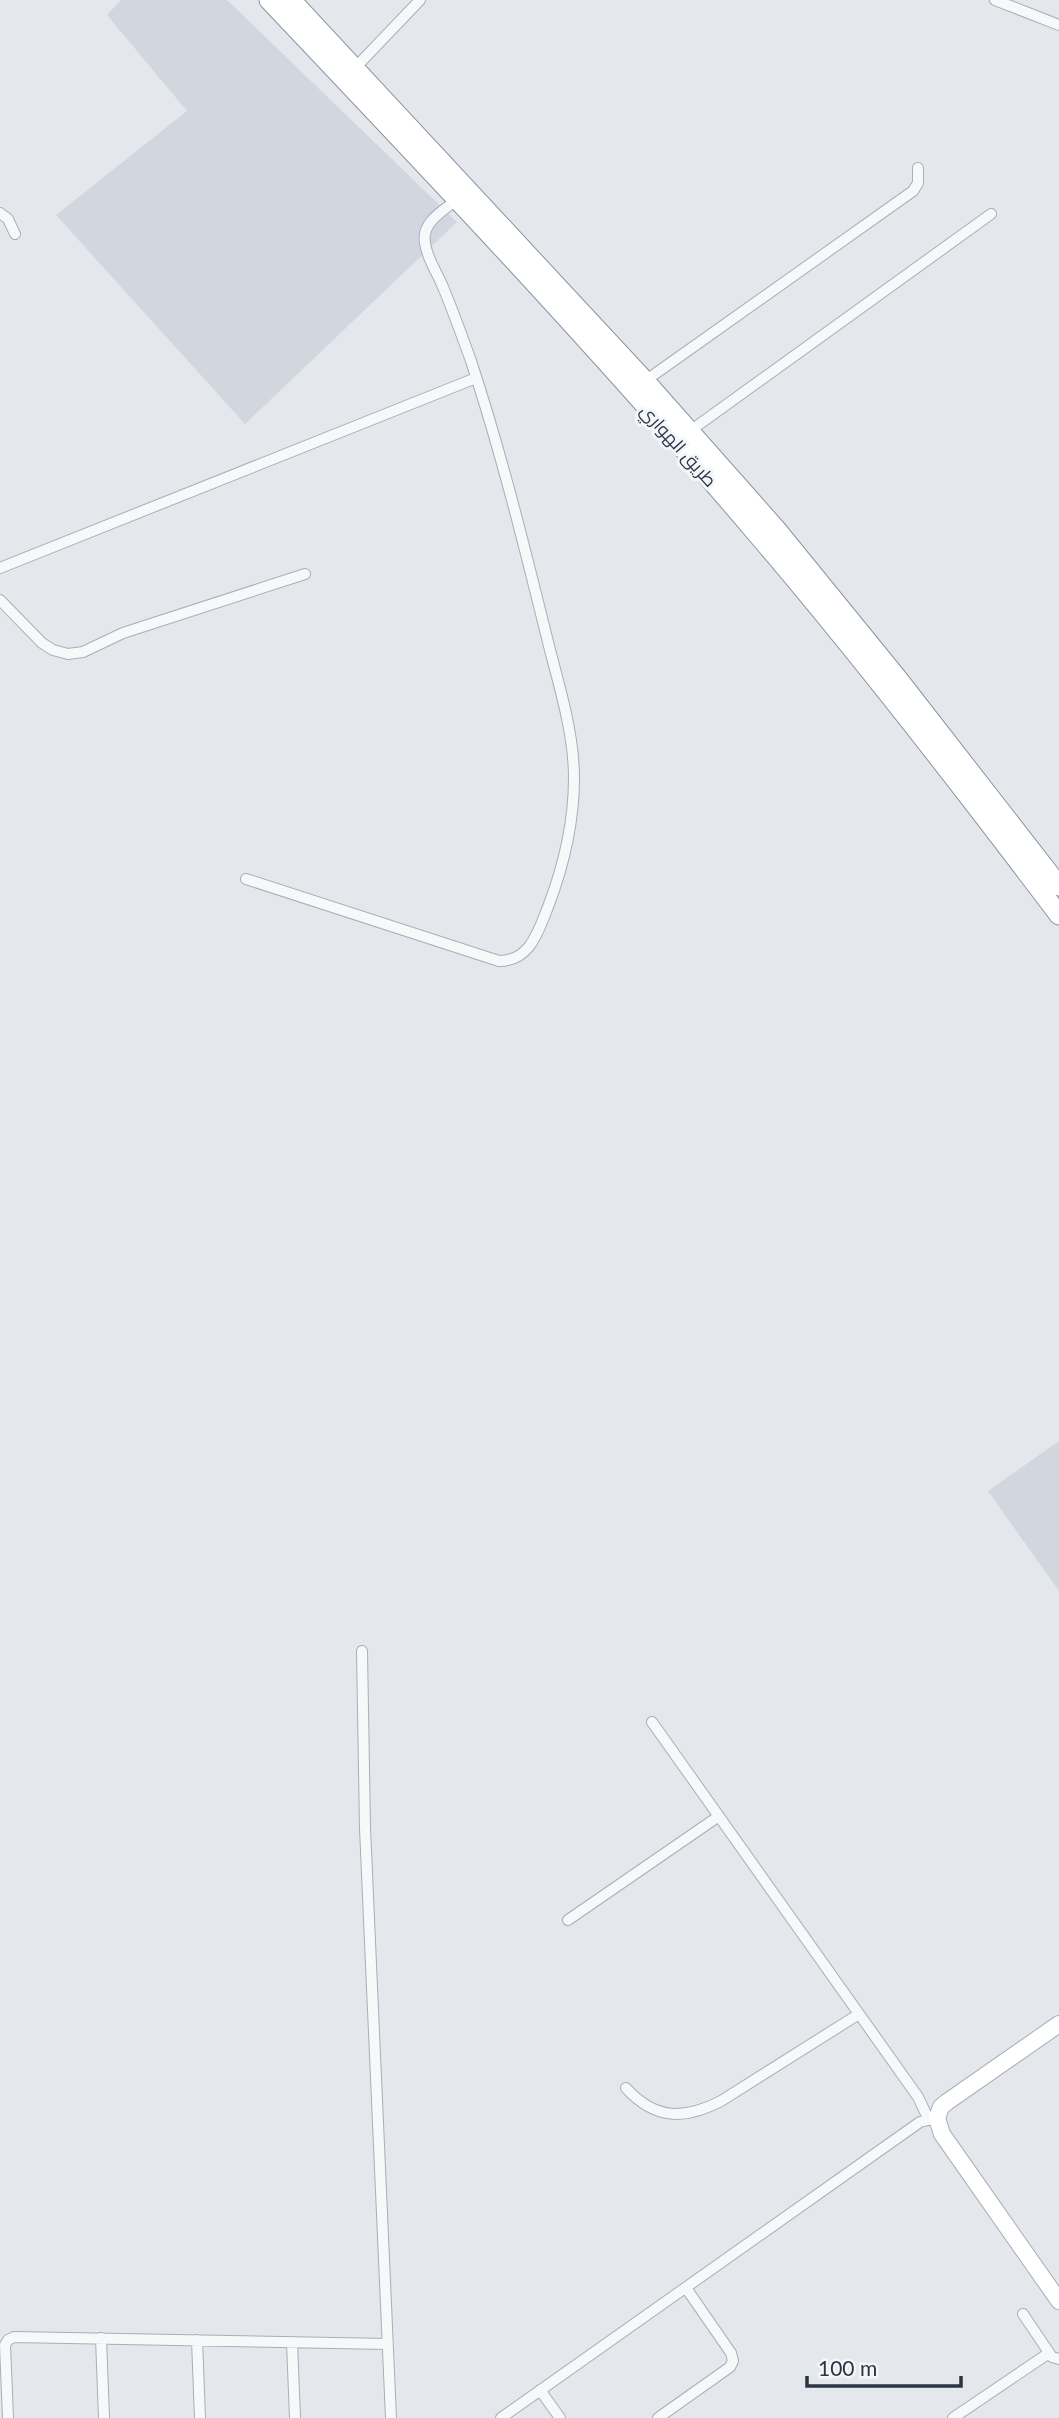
<svg xmlns="http://www.w3.org/2000/svg" width="1059" height="2418" viewBox="0 0 1059 2418" font-family="Lato,Cairo,sans-serif">
<style>
.built{fill:#d2d6de}
.lines{fill:none;stroke-linecap:round;stroke-linejoin:round}
.street-casing{stroke:#a9aeb7;stroke-width:12}
.secondary-casing{stroke:#a9aeb7;stroke-width:18}
.highway-casing{stroke:#8b94a3;stroke-width:21}
.street{stroke:#f7f8fa;stroke-width:10}
.secondary{stroke:#fff;stroke-width:16}
.highway{stroke:#fff;stroke-width:19}
.labels{text-anchor:middle;dominant-baseline:central;stroke-width:6;stroke-linejoin:round;paint-order:stroke}
.street-label{font-size:18px;fill:#2b3445;stroke:#f4f6f9}
</style>
<rect width="100%" height="100%" fill="#e4e7ec"/>
<path class="built" d="M121 0H227L457 222 245 424 56 215 187 111 107 15Z
M1059 1441V1591L988 1491Z"/>
<g class="lines">
<defs>
<path id="street" d="M995 0 1059 25
M355 68 420 0
M0 213 8 219 15 234
M645 381 913 191 918 183V168
M690 431 991 214
M0 568 476 378
M0 600 42 643 53 650 68 654 83 652 123 633 305 574
M246 879 499 961C530 961 538 932 548 907 564 865 574 823 574 778 574 731 558 683 547 638 524 545 501 452 471 361 462 336 453 311 443 287 437 272 427 259 425 243 421 222 444 210 458 199
M362 1651 365 1828 391 2418
M652 1722 918 2097 928 2118
M568 1920 719 1816
M626 2088C655 2120 684 2120 721 2101L859 2014
M1023 2314 1052 2357 1059 2359
M101 2338 104 2418
M197 2340 200 2418
M292 2342 295 2418
M540 2390 560 2418
M8 2418 5 2345 8 2340 14 2337 388 2344
M501 2418 920 2122 937 2118
M658 2418 730 2367 733 2361 731 2353 686 2288
M953 2418 1049 2353"/>
<path id="secondary" d="M1059 2024 947 2102 941 2107 937 2118 942 2134 1059 2301"/>
<path id="highway" d="M269 0C435 175 601 350 757 534 862 657 961 785 1059 915
M291 0 645 381 776 529 898 679 1059 886"/>
</defs>
<use href="#street" class="street-casing"/>
<use href="#secondary" class="secondary-casing"/>
<use href="#highway" class="highway-casing"/>
<use href="#street" class="street"/>
<use href="#secondary" class="secondary"/>
<use href="#highway" class="highway"/>
</g>
<g class="labels">
<g class="street-label">
<text transform="translate(679 445) rotate(48)">طريق الهواري</text>
</g>
</g>
<path d="M807 2376v10h154v-10" fill="none" stroke="#2b3445" stroke-width="3.5"/>
<text x="818" y="2376" font-size="21" fill="#2b3445" stroke="#f4f6f9" stroke-width="5" paint-order="stroke">100 m</text>
</svg>
